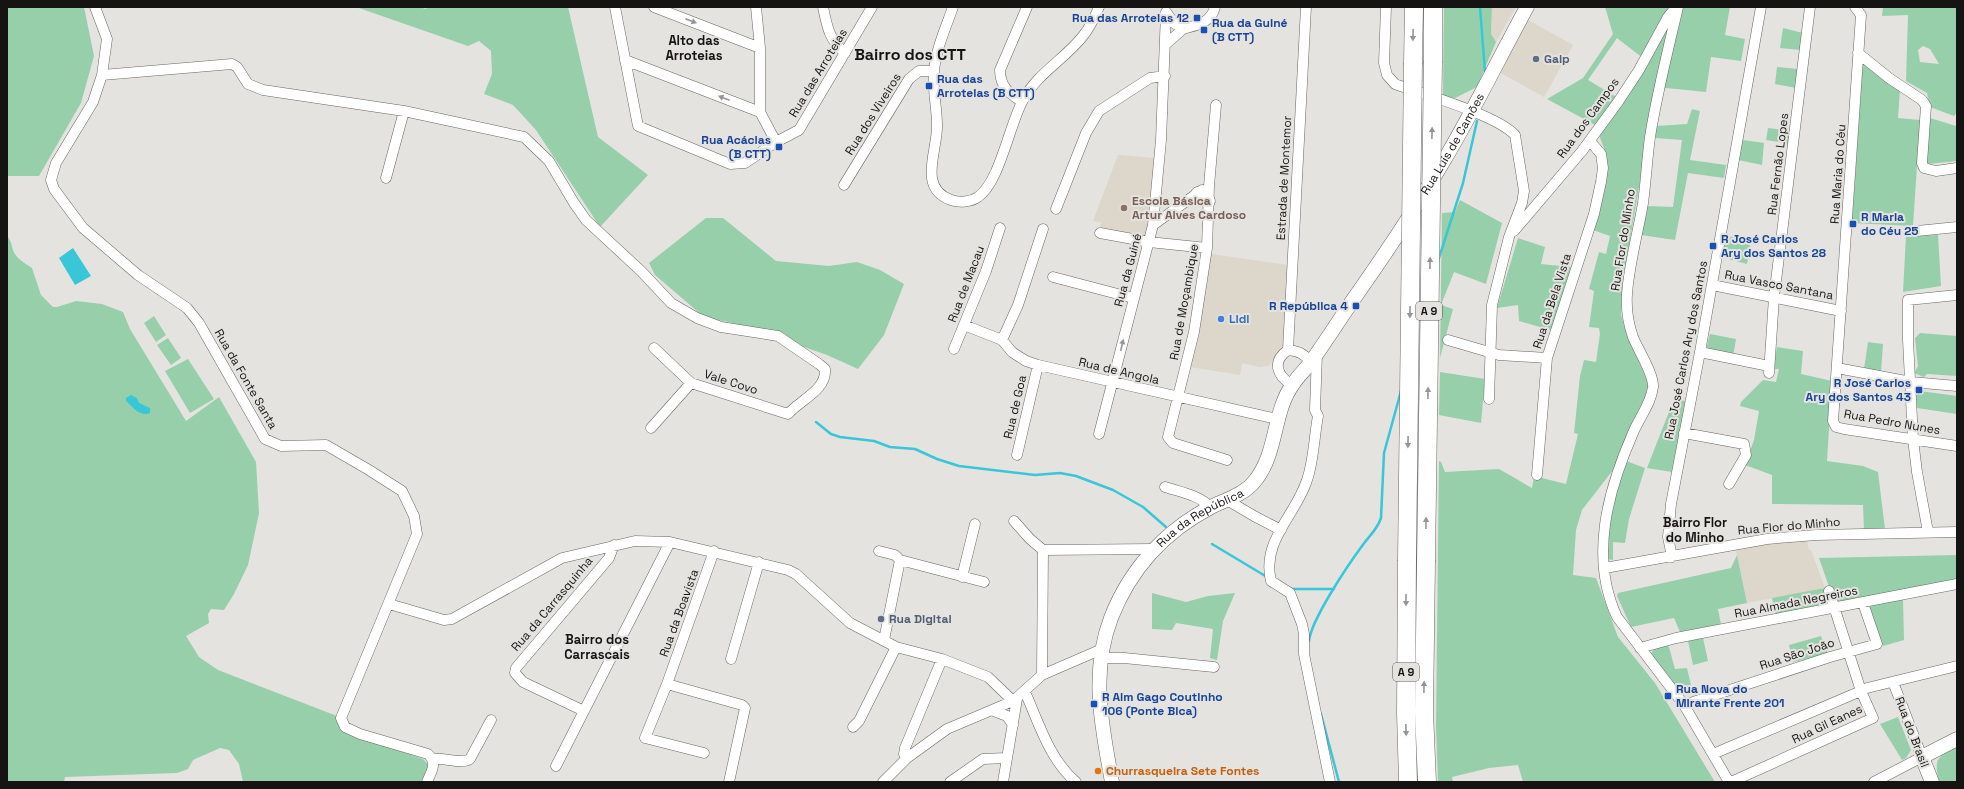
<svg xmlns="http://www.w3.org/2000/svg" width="1964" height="789" viewBox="0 0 1964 789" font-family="'Space Grotesk',sans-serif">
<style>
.built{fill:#dcd6cb}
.green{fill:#97cfab;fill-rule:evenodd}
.water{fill:#39c6d7}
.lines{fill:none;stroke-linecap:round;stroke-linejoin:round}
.stream{stroke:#39c6d7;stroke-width:2.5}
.street-casing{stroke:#686662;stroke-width:11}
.secondary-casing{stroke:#686662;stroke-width:15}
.highway-casing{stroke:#686662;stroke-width:19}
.street{stroke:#fff;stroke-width:10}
.secondary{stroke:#fff;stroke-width:14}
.highway{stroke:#fff;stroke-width:18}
.highway-bridge-casing{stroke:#686662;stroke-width:19;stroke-linecap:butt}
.highway-bridge{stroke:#fff;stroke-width:18}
.oneway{fill:#969595}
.transit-dot{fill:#1a4fb4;stroke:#e5e3df;stroke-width:1.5}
.service-dot{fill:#5c6f8a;stroke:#e5e3df;stroke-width:1.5}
.education-dot{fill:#8d6e63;stroke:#e5e3df;stroke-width:1.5}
.shop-dot{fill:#3f7fe0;stroke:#e5e3df;stroke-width:1.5}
.food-dot{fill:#e8710a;stroke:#e5e3df;stroke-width:1.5}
.labels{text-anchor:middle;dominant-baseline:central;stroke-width:4;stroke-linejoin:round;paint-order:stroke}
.shield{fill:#e5e3df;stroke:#535250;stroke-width:1}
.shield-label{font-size:11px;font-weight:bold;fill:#151413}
.transit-label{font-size:12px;font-weight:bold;fill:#164399;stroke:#e5e3df;text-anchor:start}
.service-label{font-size:12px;font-weight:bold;fill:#4e5e75;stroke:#e5e3df;text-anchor:start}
.street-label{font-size:12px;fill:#151413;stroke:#e5e3df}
.education-label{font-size:12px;font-weight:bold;fill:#785e54;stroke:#e5e3df;text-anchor:start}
.shop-label{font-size:12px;font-weight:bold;fill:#366cbe;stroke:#e5e3df;text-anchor:start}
.food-label{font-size:12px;font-weight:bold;fill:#c56008;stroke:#e5e3df;text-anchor:start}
.neighbourhood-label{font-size:13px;font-weight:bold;fill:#151413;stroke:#e5e3df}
.district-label{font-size:16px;font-weight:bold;fill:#151413;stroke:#e5e3df}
</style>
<rect width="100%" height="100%" fill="#e5e3df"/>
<path class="built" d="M1492 7H1516L1496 42 1491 34Z
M1528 20 1573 45 1544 97 1499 72Z
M1118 155 1156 158 1146 236 1143 239 1100 230 1101 222 1093 221Z
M1211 254 1288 265 1283 346 1274 360 1268 366 1259 367 1242 363 1240 375 1190 367Z
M1807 541 1809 550H1811L1825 588 1747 603 1735 545Z"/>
<path class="green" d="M7 7H84L94 56 81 103 39 176H7Z
M356 7H419L426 9 427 7H568L598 137 648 175 600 227 536 130 513 105 484 94 492 74 491 51 479 41 468 46Z
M1444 7H1492L1491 34 1496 42 1477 87 1455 98 1443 97Z
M1605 7H1730L1725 35 1745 39 1741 61 1711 57 1706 92 1656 87 1623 281 1621 315 1627 335 1648 382V386L1645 397 1628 432 1613 470 1582 510 1576 530 1573 575 1596 578 1618 637 1655 683 1715 782H1523L1518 765 1489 768 1452 777 1453 782H1438L1436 726 1439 461 1441 462 1445 472 1499 469 1532 488 1534 476 1566 484 1578 434 1574 433 1580 376 1584 360 1596 362 1600 334 1599 328 1589 327 1594 291 1589 289 1599 252 1606 254 1610 236 1593 230 1606 165 1604 148 1595 125 1547 99 1583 78 1613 34ZM1617 38 1648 62 1623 101 1588 80Z
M1883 7H1957V112L1954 116 1930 107 1927 93 1906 81 1908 15 1882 16ZM1923 46 1930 49 1939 64 1920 62 1918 50Z
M1783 28 1803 33 1801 50 1780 48Z
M1863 61 1900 90 1898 118 1920 120 1913 226 1852 223Z
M1777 67 1798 69 1796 88 1775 84Z
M1692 109 1700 111 1690 160 1726 165 1724 178 1688 173 1675 240 1641 235 1647 206 1673 207 1682 140 1655 138 1657 126 1687 124Z
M1930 118 1956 126 1957 161 1928 164 1925 161Z
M1768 128 1791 131 1790 144 1766 140Z
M1743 140 1764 143 1762 165 1738 160Z
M1460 200 1502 223 1486 284 1454 272 1441 305 1453 309 1440 358 1442 213 1455 212Z
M706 218H723L776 261 829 266 857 262 880 270 904 284 884 335 858 369 827 355 737 324 704 317 655 275 649 263Z
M1938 235 1941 286 1903 292 1906 236Z
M7 236C12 242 11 244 13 250 16 259 25 263 32 268L41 295 53 307H57L76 301 102 304 123 312 130 329 186 421 219 397 256 462 259 513 248 565 234 594 224 610 211 609 208 614 209 623 186 636 199 657 218 670 337 716 340 730 423 759 428 764V768L422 782H243L239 764 229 750 220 748 193 760 188 769 177 773 65 777 64 782H7Z
M1724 236 1751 239 1747 264 1721 257Z
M1518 238 1545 247 1541 264 1571 267 1551 330 1519 321 1518 305 1497 308Z
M154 316 166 335 156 342 144 323Z
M1920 333 1957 336V376L1927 374 1924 377 1914 373 1918 366 1915 338Z
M1710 334 1736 339 1733 357 1706 350Z
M168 338 181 358 171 365 157 345Z
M1868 342 1883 344 1881 372 1864 369Z
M1777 347 1803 351 1801 374 1832 381 1827 461 1863 466 1878 472 1885 529 1864 530 1863 505 1772 504V475L1745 465 1754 440 1759 411 1740 406 1741 402 1763 380 1776 382 1779 369H1773Z
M188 359 214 399 190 413 165 371Z
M1440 372 1485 379 1481 423 1439 415Z
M1920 391 1957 396V414L1917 408 1916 395Z
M1674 399 1686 401 1672 472 1647 468Z
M1626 461 1645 468 1629 519 1625 543 1613 542V560L1607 559 1611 510Z
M1737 555 1747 603 1718 609 1721 624 1680 632 1674 618 1631 627 1617 596 1618 593 1731 568Z
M1957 555V581L1835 604 1819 558Z
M1825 588 1828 605 1776 615 1772 598Z
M1152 593 1186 602 1208 596 1235 593 1223 621 1217 660 1210 658 1213 629 1176 623 1172 630 1152 629Z
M1903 599 1904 640 1883 646 1869 608 1873 604Z
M1821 636 1828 654 1793 662 1789 645Z
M1703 638 1708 661 1693 665 1688 641Z
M1667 645 1669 647 1675 669 1687 668 1693 694 1683 695 1651 654 1654 649Z
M1898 717 1911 750 1906 758 1902 760 1880 724Z
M1957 747V782H1939C1934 758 1936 758 1957 747Z"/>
<path class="water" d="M73 248 91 276 75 285 59 258Z
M131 395 137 398 139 403 150 408V413C139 417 133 407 126 401V398Z"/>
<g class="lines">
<path class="stream" d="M1480 7 1485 72
M1438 261 1463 183 1477 121
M816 422 831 434 840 437 874 441 890 447 915 449 937 459 959 466 1035 475 1060 473 1076 476 1113 490 1143 507 1166 527
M1212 544 1267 577
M1291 589H1334
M1309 641C1311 620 1348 565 1362 546 1369 536 1377 530 1381 518L1384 453 1401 391
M1321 714 1339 782"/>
<defs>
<path id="street" d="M95 7 107 39 102 75 93 102 56 163 51 180 54 189 83 228 138 275 187 308 199 323 265 439 281 446 326 445 369 470 402 491 414 516 417 534 341 718 345 727 360 734 428 754C438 763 431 772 427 782
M615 7 638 126 730 164 745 163 776 142 799 130 872 7
M654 7 760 48
M756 7 760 48V112L776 142
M823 7C827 26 829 40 845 53
M953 7C946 27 936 49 934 71 932 88 937 107 937 125 938 150 917 188 951 200 959 203 971 202 978 197 999 183 1009 127 1022 102 1036 74 1064 60 1083 36 1090 27 1095 17 1099 7
M1386 7 1384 63 1387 75 1395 84C1423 94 1497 115 1515 135L1524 191 1522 203 1509 237 1492 305 1489 399
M1678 7C1668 50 1657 93 1650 137 1647 159 1646 181 1643 203 1638 233 1629 264 1627 294 1626 309 1628 323 1633 337 1638 350 1654 374 1653 387 1651 404 1639 418 1633 433 1608 490 1589 557 1617 617L1684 705 1729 782
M1855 7 1861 15 1833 421 1836 427 1844 429 1957 446
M1166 12 1174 23 1183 29C1197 25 1211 23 1215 7
M1166 44 1183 29
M1858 53 1889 78 1922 100 1926 106 1922 163 1924 168 1936 171 1957 168
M625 60 760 112
M102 75 232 64 237 67 248 84 263 90 404 111 524 137 549 161 574 203 586 220 642 272 671 303 697 318 721 327 778 336 819 364 825 369C827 390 800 400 788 414L691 383 654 348
M1022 102C1009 93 1000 87 1000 70L1027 7
M1216 105 1209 186 1207 248 1194 332 1168 437 1173 443 1227 460
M386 178 404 111
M844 185 909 79 919 71H934
M1056 209 1086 133 1099 111 1150 78 1165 76
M1153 225 1202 190
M1514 231 1582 151 1618 102 1639 70 1668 17 1676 7
M1917 231 1957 227
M1100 233 1149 242 1207 248
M1053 277 1133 298
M1712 285 1841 311
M964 325 1002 340 1012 352 1026 361 1038 365 1277 419
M1002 340 1018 305 1043 229
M1448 340 1499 355 1547 358
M954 349 986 271 1000 228
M1288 350 1306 7
M1700 352 1769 366
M1317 353 1315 410 1318 416C1314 437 1314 460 1307 480 1296 515 1261 541 1271 581L1290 593 1302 624 1304 634V654L1330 782
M1837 368 1911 382 1957 386
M1769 373 1774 297 1810 7
M1292 385C1276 375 1272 361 1288 350 1299 351 1304 354 1311 362
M651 428 691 383
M1684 433 1744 444 1746 455 1729 484
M1099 434 1153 225 1161 140 1166 13
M1017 455 1038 365
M1537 475 1547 358 1594 214 1601 182 1603 168 1601 154 1590 141
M1165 487C1180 492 1200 495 1211 508
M1227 500 1254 516 1281 530
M1014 521 1030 539 1043 550 1153 549
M1928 532 1917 472 1913 439 1908 340V300L1957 295
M714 551 667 684 742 705 745 708 729 782
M879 551 895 555 900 560 984 582
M1672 557 1668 537 1671 504 1700 352 1761 7
M1605 568 1767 539 1816 535 1957 532
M962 577 975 524
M1829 591 1861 691
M389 604 444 620 452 619 562 558 635 541 670 542 788 570 796 574 850 623 896 647 942 659 988 677 1013 701
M884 640 900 560
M1640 648 1676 638 1957 584
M1101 658H1124L1214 667
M731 659 759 562
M1042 675 1043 550
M667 684 645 738 704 753
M1867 688 1957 666
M1025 692C1039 723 1049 759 1076 782
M1684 705 1830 657 1877 644 1863 603
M584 711 523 682 515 673 516 668 609 558 614 545
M994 711 1007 716 1013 725
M853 727 859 721 896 647
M1713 754 1861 691 1873 718 1731 782
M907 758 904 754 905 748 942 659
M433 759C444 757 461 765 470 759L491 720
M556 766 670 542
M883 782 907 758 947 729 1013 701 1042 675 1102 649
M950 782 983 759 1006 758
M1003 782 1017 699
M1874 782 1922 757 1893 682"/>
<g id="secondary">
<path d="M1198 194 1208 201"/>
<path id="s1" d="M1112 782C1102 727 1090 673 1111 618 1130 569 1165 531 1211 507 1225 500 1243 495 1254 482 1278 454 1272 413 1293 384 1298 376 1305 370 1311 362 1326 341 1340 319 1355 297 1386 253 1416 208 1443 162 1473 112 1499 58 1527 7"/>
<path d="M1932 782 1922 757 1957 739"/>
</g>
<path id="highway" d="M1433 61V7
M1413 63 1414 7
M1407 561 1406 713 1408 782
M1426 562 1424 712 1427 782"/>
</defs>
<use href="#street" class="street-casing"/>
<use href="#secondary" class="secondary-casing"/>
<use href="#highway" class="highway-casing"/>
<use href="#street" class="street"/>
<use href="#secondary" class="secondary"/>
<use href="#highway" class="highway"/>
<defs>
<path id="highway-bridge" d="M1407 561 1413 63
M1426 562 1433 61"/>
</defs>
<use href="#highway-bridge" class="highway-bridge-casing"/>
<use href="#highway-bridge" class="highway-bridge"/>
</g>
<defs><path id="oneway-solid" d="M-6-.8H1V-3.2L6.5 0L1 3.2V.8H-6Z"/></defs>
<g class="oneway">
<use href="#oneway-solid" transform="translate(691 21) rotate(21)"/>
<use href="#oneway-solid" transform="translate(1413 35) rotate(91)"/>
<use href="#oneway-solid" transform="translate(724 98) rotate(-159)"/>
<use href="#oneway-solid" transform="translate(1432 133) rotate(-89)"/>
<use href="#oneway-solid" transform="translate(1430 263) rotate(-89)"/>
<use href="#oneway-solid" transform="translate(1410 312) rotate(91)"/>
<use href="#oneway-solid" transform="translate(1122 345) rotate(-77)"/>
<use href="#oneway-solid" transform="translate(1428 393) rotate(-89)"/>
<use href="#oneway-solid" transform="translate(1408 442) rotate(91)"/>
<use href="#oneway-solid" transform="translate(1426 523) rotate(-89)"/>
<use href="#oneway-solid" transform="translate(1406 600) rotate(90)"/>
<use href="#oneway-solid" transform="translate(1424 687) rotate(-89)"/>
<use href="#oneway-solid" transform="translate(1406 730) rotate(88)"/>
</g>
<g class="transit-dot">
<rect x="1193" y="14" width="8" height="8" rx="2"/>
<rect x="1200" y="26" width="8" height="8" rx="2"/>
<rect x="925" y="82" width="8" height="8" rx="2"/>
<rect x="775" y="143" width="8" height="8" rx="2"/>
<rect x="1849" y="220" width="8" height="8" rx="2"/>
<rect x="1709" y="242" width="8" height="8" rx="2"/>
<rect x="1352" y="302" width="8" height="8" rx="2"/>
<rect x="1915" y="386" width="8" height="8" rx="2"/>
<rect x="1664" y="692" width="8" height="8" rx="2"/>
<rect x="1090" y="700" width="8" height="8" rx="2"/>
</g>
<g class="service-dot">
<circle cx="1536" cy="59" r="4"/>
<circle cx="881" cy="619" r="4"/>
</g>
<circle class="education-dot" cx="1124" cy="208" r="4"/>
<circle class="shop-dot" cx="1221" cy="319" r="4"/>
<circle class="food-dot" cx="1098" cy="771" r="4"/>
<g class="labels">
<g class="shield">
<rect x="1416" y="302" width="26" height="18" rx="3"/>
<rect x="1393" y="663" width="26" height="18" rx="3"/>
</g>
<g class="shield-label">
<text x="1429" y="311">A 9</text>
<text x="1406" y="672">A 9</text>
</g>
<g class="transit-label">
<text x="1189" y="18" text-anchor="end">Rua das Arroteias 12</text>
<text x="1212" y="23">Rua da Guiné<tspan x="1212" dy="14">(B CTT)</tspan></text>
<text x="937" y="79">Rua das<tspan x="937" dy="14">Arroteias (B CTT)</tspan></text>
<text x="771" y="140" text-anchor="end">Rua Acácias<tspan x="771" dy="14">(B CTT)</tspan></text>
<text x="1861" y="217">R Maria<tspan x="1861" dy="14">do Céu 25</tspan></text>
<text x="1721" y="239">R José Carlos<tspan x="1721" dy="14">Ary dos Santos 28</tspan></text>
<text x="1348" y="306" text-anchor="end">R República 4</text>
<text x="1911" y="383" text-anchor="end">R José Carlos<tspan x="1911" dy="14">Ary dos Santos 43</tspan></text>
<text x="1676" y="689">Rua Nova do<tspan x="1676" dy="14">Mirante Frente 201</tspan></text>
<text x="1102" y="697">R Alm Gago Coutinho<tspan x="1102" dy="14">106 (Ponte Bica)</tspan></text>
</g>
<g class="service-label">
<text x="1544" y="59">Galp</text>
<text x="889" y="619">Rua Digital</text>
</g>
<g class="street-label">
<text transform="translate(818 73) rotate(-59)">Rua das Arroteias</text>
<text transform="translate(873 114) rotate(-58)">Rua dos Viveiros</text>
<text transform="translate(1588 118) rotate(-54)">Rua dos Campos</text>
<text stroke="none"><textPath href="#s1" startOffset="764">Rua Luís de Camões</textPath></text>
<text transform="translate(1778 164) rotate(-83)">Rua Fernão Lopes</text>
<text transform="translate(1838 174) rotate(-86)">Rua Maria do Céu</text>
<text transform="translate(1284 178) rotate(-87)">Estrada de Montemor</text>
<text transform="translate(1623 240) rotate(-81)">Rua Flor do Minho</text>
<text transform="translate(1128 270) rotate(-75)">Rua da Guiné</text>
<text transform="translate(966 284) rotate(-69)">Rua de Macau</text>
<text transform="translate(1779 285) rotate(11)">Rua Vasco Santana</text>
<text transform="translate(1552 301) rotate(-72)">Rua da Bela Vista</text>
<text transform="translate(1184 302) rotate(-80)">Rua de Moçambique</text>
<text transform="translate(1686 350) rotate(-79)">Rua José Carlos Ary dos Santos</text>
<text transform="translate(1119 371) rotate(13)">Rua de Angola</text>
<text transform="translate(246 379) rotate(60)">Rua da Fonte Santa</text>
<text transform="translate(731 382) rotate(18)">Vale Covo</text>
<text transform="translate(1015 407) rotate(-77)">Rua de Goa</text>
<text transform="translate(1892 422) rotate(10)">Rua Pedro Nunes</text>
<text stroke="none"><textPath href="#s1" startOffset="304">Rua da República</textPath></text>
<text transform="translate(1789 526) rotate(-5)">Rua Flor do Minho</text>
<text transform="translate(1796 602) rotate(-11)">Rua Almada Negreiros</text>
<text transform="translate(552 604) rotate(-50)">Rua da Carrasquinha</text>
<text transform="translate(679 613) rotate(-70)">Rua da Boavista</text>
<text transform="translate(1797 654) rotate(-18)">Rua São João</text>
<text transform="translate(1827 724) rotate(-25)">Rua Gil Eanes</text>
<text transform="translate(1912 732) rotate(69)">Rua do Brasil</text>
</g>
<g class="education-label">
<text x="1132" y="201">Escola Básica<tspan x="1132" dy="14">Artur Alves Cardoso</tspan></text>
</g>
<g class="shop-label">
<text x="1229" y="319">Lidl</text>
</g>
<g class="food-label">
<text x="1106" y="771">Churrasqueira Sete Fontes</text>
</g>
<g class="neighbourhood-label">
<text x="694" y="40">Alto das<tspan x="694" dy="15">Arroteias</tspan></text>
<text x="1695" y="522">Bairro Flor<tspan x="1695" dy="15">do Minho</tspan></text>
<text x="597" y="639">Bairro dos<tspan x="597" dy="15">Carrascais</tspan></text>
</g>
<g class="district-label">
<text x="910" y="54">Bairro dos CTT</text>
</g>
</g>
<rect width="1964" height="789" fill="none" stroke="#151413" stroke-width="16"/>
</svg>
